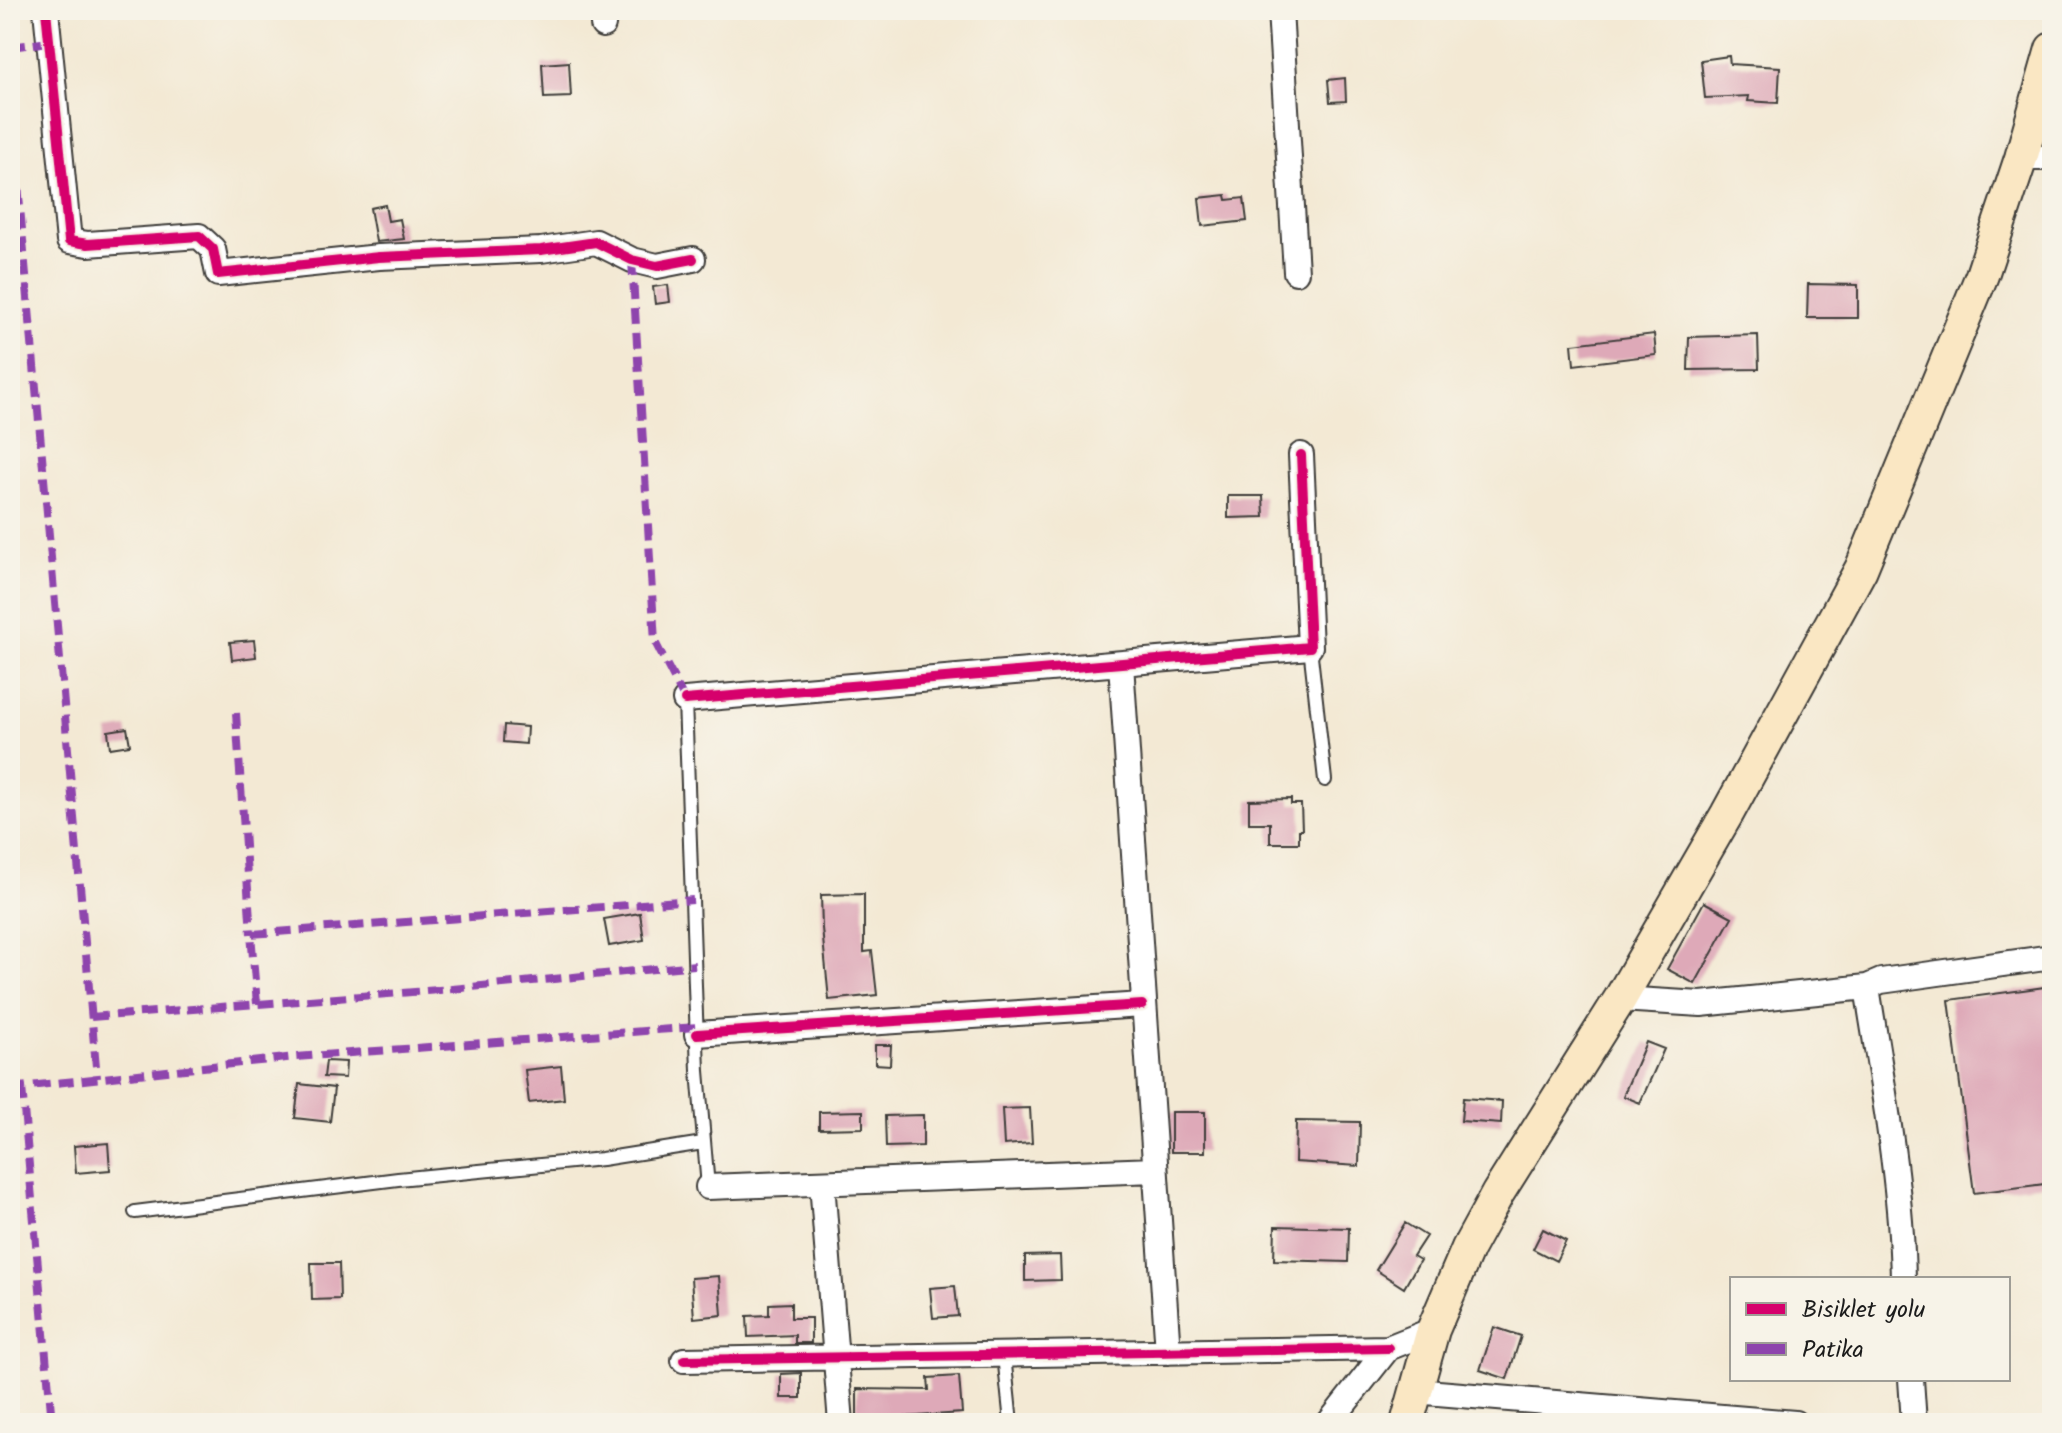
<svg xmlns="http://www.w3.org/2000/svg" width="2062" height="1433" viewBox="0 0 2062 1433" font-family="Kalam,sans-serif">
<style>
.building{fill:#dea9b8}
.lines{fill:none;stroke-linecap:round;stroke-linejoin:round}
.lane-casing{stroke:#3c3b38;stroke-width:16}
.street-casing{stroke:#3c3b38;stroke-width:28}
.secondary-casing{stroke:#3c3b38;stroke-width:36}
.lane{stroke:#fff;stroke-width:12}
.street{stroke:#fff;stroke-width:24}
.secondary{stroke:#fae7c3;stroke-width:32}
.quiet{stroke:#8e44ad;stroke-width:8;stroke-dasharray:16 8;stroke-linecap:butt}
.cycleway-casing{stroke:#f7f3e8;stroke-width:15}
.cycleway{stroke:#d6006c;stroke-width:10}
</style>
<rect width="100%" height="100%" fill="#f7f3e8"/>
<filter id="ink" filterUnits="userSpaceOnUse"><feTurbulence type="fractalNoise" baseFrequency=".0125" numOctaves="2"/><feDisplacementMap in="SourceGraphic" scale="16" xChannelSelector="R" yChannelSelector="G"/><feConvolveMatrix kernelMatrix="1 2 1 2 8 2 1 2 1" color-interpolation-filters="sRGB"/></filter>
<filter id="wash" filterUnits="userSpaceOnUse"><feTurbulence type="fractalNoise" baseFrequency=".006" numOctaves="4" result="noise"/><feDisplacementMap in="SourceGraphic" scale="32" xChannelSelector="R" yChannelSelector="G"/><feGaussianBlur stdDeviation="1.8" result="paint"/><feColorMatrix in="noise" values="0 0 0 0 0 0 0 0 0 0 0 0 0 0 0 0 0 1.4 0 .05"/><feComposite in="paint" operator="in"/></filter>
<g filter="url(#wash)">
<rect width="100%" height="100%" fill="#f3e9d4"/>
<g id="blocks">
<path class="building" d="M1729 56 1730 64 1780 67 1778 103 1748 101 1749 96 1705 98 1701 60Z
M569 62 571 97 544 98 542 64Z
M1345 78 1346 101 1330 102 1328 80Z
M1226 195 1227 200 1244 198 1247 221 1202 226 1199 198Z
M385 205 388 221 400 219 404 239 376 242 370 208Z
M1808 284 1858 285V318H1807Z
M668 285 670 302 655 304 653 287Z
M1654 334 1656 355 1574 365 1572 344Z
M1758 335 1759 369 1688 370 1689 337Z
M1228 496H1263L1264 517 1228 518Z
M254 640 256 657 232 660 230 642Z
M504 725 527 727 526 744 503 742Z
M127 728 130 745 110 748 108 731Z
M1291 799V804H1301L1302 830H1299V843H1270V823H1249V800Z
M864 894V952L872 951 877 995 829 1000 822 928 821 895Z
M1704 902 1732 917 1695 984 1667 969Z
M640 913 644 940 609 946 604 919Z
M2052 986V1183L1974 1193 1949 1000Z
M1646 1042 1664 1049 1640 1103 1623 1096Z
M875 1045H891L890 1065 875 1064Z
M326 1061 346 1062 345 1078 324 1077Z
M561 1066 564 1099 529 1103 525 1070Z
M299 1084 334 1088 330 1122 295 1118Z
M1463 1098 1502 1101 1501 1124 1461 1121Z
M1030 1108 1032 1143 1004 1145 1002 1109Z
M863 1111V1128L819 1129V1112Z
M1171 1112H1205V1152H1171Z
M923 1115V1146L886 1147 885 1116Z
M1296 1121 1360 1122 1359 1166 1295 1162Z
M108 1143 110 1170 76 1173 74 1146Z
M1405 1223 1426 1236 1413 1256 1420 1260 1404 1288 1376 1270Z
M1275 1226 1349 1228 1348 1262 1274 1260Z
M1543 1229 1566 1241 1556 1261 1533 1249Z
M1060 1255 1061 1280 1025 1281V1256Z
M311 1263H339L340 1299 312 1300Z
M719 1276 722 1315 694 1318 691 1278Z
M955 1286 958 1316 933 1318 930 1288Z
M791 1303V1318H811V1343H795V1335L748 1337 747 1316 769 1315V1304Z
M1494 1327 1521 1336 1507 1379 1480 1370Z
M801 1373V1398H781V1374Z
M959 1376 962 1413 904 1417V1423H857V1389L929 1390 928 1378Z"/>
</g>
</g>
<g filter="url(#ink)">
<use href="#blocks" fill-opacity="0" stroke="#3c3b38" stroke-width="2"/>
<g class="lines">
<defs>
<path id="lane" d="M1310 647 1325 780
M685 700 698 1071 708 1187
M135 1212 398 1179 602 1159 703 1143
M1004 1355 1011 1423"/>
<path id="street" d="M46 10 69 241 88 244 199 236 213 249 218 274 379 257 541 250 596 242 632 260 657 266 693 259
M1280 10 1296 272
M603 25 605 10
M2021 158H2052
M1121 664 1168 1352
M685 700 1310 647 1301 455
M1867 987C1882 1083 1901 1181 1903 1279
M1620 999 1701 1004 1867 987 1881 981 2052 957
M697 1034 1142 1005
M822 1183 841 1423
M708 1187 1155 1170
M684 1360 1388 1348
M1911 1379 1914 1423
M1414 1391 1795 1423
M1329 1423 1388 1348 1433 1330"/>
<path id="secondary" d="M1407 1423 1433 1330 1468 1248 1498 1193 1620 999 1727 814 1861 569 1982 275 2021 158 2052 49"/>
</defs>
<use href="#lane" class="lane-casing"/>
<use href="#street" class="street-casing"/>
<use href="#secondary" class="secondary-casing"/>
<use href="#lane" class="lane"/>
<use href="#street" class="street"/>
<use href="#secondary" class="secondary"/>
<path class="quiet" d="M10 47 49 42
M10 94 97 1078
M632 260 655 642 685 700
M236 713 251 934
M257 1004 251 934 693 900
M91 1017 452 989 695 965
M22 1087 52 1423
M10 1088 296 1057 697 1027"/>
<defs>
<path id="cycleway" d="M46 10 69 241 88 244 199 236 213 249 218 274 379 257 541 250 596 242 632 260 657 266 693 259
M685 700 1310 647 1301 455
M697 1034 1142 1005
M684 1360 1388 1348"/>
</defs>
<use href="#cycleway" class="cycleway-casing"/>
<use href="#cycleway" class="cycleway"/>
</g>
</g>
<rect width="2062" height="1433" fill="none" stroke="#f7f3e8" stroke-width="40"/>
<rect x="1730" y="1277" width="280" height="104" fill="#f7f3e8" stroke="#9f9d96" stroke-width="2"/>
<rect x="1746" y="1303" width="40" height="12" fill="#d6006c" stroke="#9f9d96" stroke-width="2"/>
<text x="1802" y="1317" font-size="24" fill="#1c1c1c">Bisiklet yolu</text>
<rect x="1746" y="1343" width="40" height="12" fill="#8e44ad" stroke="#9f9d96" stroke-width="2"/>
<text x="1802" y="1357" font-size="24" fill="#1c1c1c">Patika</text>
</svg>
